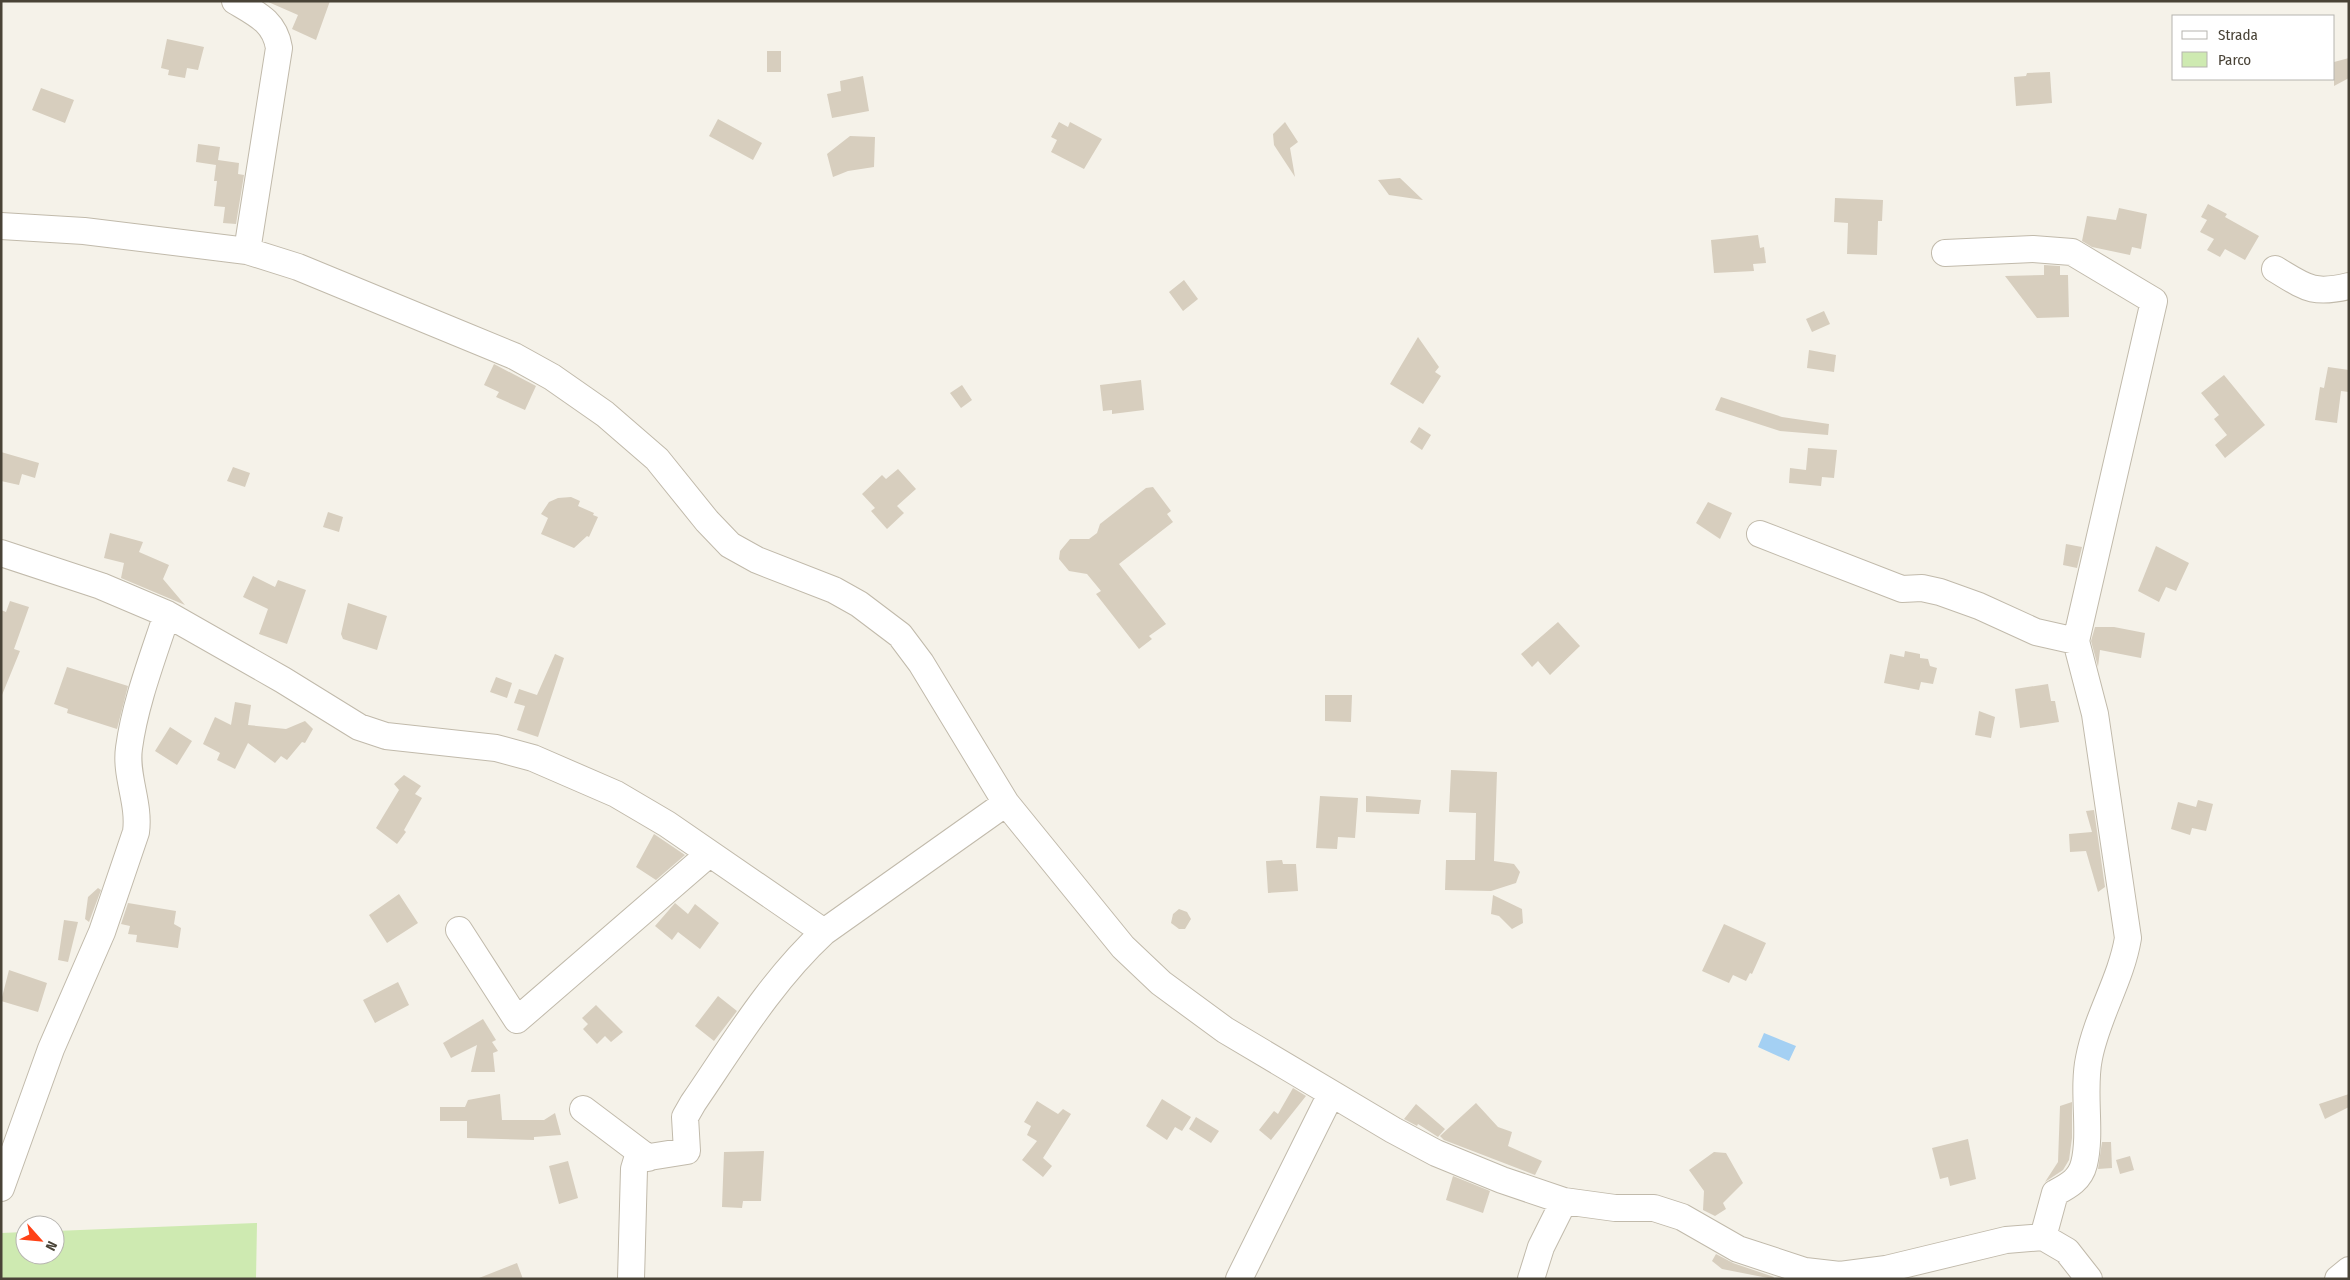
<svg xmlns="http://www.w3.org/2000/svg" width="2350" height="1280" viewBox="0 0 2350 1280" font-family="'Fira Sans Condensed',sans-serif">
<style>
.green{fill:#ceeab1}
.water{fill:#a4d0f3}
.building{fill:#d7cebe}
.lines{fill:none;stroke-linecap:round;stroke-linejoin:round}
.minor-casing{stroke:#c1baab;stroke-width:28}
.minor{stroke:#fff;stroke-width:26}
</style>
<rect width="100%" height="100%" fill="#f5f2e9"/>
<path class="green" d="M257 1223 256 1279H1V1233L25 1232V1255H55V1231Z"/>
<path class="water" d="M1764 1033 1796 1046 1789 1061 1758 1047Z"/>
<path class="building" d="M266 1H330L316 40 292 29 298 15Z
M167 39 204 47 198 70 187 68 185 78 168 75 169 70 161 68Z
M767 51H781V72H767Z
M2349 58V78L2334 86V62Z
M2050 72 2052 103 2016 106 2014 77 2026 76 2027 73Z
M863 76 869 111 832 118 827 94 841 91 840 81Z
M41 88 74 100 65 123 32 110Z
M718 119 762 143 753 160 709 136Z
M1059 122 1068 127 1070 122 1102 139 1084 169 1051 152 1057 140 1051 137Z
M1285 122 1298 142 1290 148 1295 177 1274 145 1273 134Z
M850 136 875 137 874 167 848 171 833 177 827 154Z
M198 144 220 147 218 160 239 163 238 174 244 175 236 224 223 223 225 207 214 206 217 181H214L216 165 196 162Z
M1400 178 1423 200 1389 195 1378 180Z
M1835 198 1883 200 1882 221H1878L1877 255 1847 254 1848 223 1834 222Z
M2208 204 2227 214 2225 217 2259 236 2245 260 2225 249 2220 257 2207 250 2214 239 2200 232 2207 220 2201 217Z
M2119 208 2147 214 2141 249 2132 247 2130 255 2092 247 2082 241 2087 216 2116 220Z
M1758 235 1760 248 1764 247 1766 263 1753 264 1754 271 1714 273 1711 240Z
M2044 265 2060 266V275H2068L2069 317 2037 318 2005 276 2044 275Z
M1184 280 1198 299 1183 311 1169 292Z
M1824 311 1830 324 1812 332 1806 319Z
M1418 337 1439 367 1435 372 1441 376 1423 404 1390 384Z
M1809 350 1836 355 1834 372 1807 368Z
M494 364 536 386 525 410 496 397 499 392 484 385Z
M2328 367 2349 370V392L2341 391 2337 423 2315 420 2320 387 2324 388Z
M2224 375 2265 425 2225 458 2215 445 2227 435 2214 419 2219 415 2201 393Z
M1141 380 1144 410 1112 414V410L1103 411 1100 385Z
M962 385 972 400 961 408 950 393Z
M1721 397 1782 417 1829 424 1828 435 1780 431 1715 410Z
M1419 427 1431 435 1422 450 1410 442Z
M1808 448 1837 450 1834 478 1822 477 1821 486 1789 483 1790 468 1806 470Z
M1 452 39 463 35 478 22 474 19 485 1 481Z
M233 467 250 473 245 487 227 481Z
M898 469 916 489 897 506 904 513 887 529 871 511 875 508 862 494 882 475 886 479Z
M1153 487 1171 511 1167 514 1173 522 1119 564 1166 624 1149 636 1152 639 1139 649 1096 594 1101 591 1087 574 1069 571 1059 559 1060 551 1070 539H1089L1097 533 1100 524 1146 488Z
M571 497 580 501 578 506 594 513 593 515 598 517 589 537 587 536 574 548 541 534 548 518 541 514 549 502 558 498Z
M1708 502 1732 513 1720 539 1696 523Z
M328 512 343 517 339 532 323 527Z
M110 533 143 542 139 552 169 565 163 579 185 605 121 578 124 563 104 558Z
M2066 544 2082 547 2077 568 2063 565Z
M2156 546 2189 563 2176 591 2166 587 2159 602 2138 591Z
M253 576 275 587 278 580 306 590 287 644 259 634 268 609 243 597Z
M10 601 29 607 14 649 20 651 2 695 1 610 6 612Z
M348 603 387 616 377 650 343 639 341 634Z
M1558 622 1580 646 1550 675 1538 661 1532 667 1521 654Z
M2095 627H2114L2145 633 2141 658 2100 650 2098 667 2091 641Z
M1905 651 1920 654V658L1928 659 1930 666 1937 668 1933 684 1921 682 1919 690 1884 683 1890 654 1904 657Z
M555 654 564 658 538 737 517 730 525 706 514 703 519 689 537 695Z
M67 667 128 686 117 729 67 713 68 709 54 704Z
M496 677 512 683 507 698 490 692Z
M2048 684 2051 701H2055L2059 722 2020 728 2015 689Z
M1325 695H1352L1351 722 1325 721Z
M235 702 251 705 248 725 286 729 305 721 313 729 305 743 302 742 287 760 281 756 275 763 248 743 235 769 217 760 220 753 203 744 215 717 231 725Z
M1979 711 1995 717 1991 738 1975 735Z
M170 727 192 741 177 765 155 751Z
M1451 770 1497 772 1494 861 1514 864 1520 872 1516 883 1491 891 1445 890 1446 860H1475L1476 813 1449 812Z
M404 775 421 786 415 794 422 798 404 830 406 832 397 844 376 828 399 790 394 784Z
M1320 796 1358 798 1355 838 1338 837 1337 849 1316 848Z
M1366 796 1421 800 1419 814 1366 812Z
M2198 800 2213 804 2206 831 2192 828 2190 835 2171 829 2178 802 2196 807Z
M2094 810 2105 887 2098 892 2086 851 2070 852 2069 834 2092 832 2086 811Z
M654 834 685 855 656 880 636 867Z
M1282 860 1283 864H1296L1298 891 1268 893 1266 861Z
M98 888 101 890 89 922 85 919 88 897Z
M399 894 418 923 387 943 369 915Z
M1493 895 1522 909 1523 923 1512 929 1499 916 1491 914Z
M128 903 176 911 174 924 181 928 178 948 136 942 137 935 128 934 130 926 121 924Z
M675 903 688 914 695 904 719 923 700 949 678 932 672 940 655 926Z
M1179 909 1187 912 1191 919 1185 929H1179L1171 923 1173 914Z
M64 920 78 922 68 962 58 960Z
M1724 924 1766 943 1752 974 1750 973 1746 981 1733 975 1729 983 1702 971Z
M9 970 47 983 38 1012 1 1001Z
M398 982 409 1005 375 1023 363 1000Z
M718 996 737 1011 714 1041 695 1026Z
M596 1005 623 1032 611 1042 605 1036 597 1044 583 1029 588 1024 582 1018Z
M483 1019 496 1040 492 1042 498 1051 493 1053 495 1072H471L477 1045 451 1058 443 1043Z
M1293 1088 1306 1096 1271 1140 1259 1130 1274 1111 1278 1114Z
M500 1094 502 1120H544L555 1113 561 1135 534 1137V1140L467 1138V1121H440V1107H465L468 1100Z
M2349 1094V1107L2325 1119 2319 1104Z
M1162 1099 1191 1117 1182 1131 1175 1127 1167 1140 1146 1126Z
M1037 1101 1058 1114 1063 1109 1071 1114 1043 1158 1052 1166 1043 1177 1022 1160 1037 1141 1027 1135 1031 1126 1024 1122Z
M2072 1102V1138L2069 1160 2063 1170 2045 1182 2058 1162 2060 1106Z
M1476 1103 1498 1127 1512 1132 1508 1146 1542 1161 1535 1175 1444 1140 1440 1136Z
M1416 1104 1445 1129 1438 1137 1418 1124 1417 1126 1404 1119Z
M1196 1117 1219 1131 1211 1143 1189 1129Z
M1968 1139 1976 1179 1950 1186 1948 1177 1940 1179 1932 1148Z
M2102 1142H2111L2112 1168 2098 1169Z
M764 1151 761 1201H743L742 1208 722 1207 724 1152Z
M1714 1152 1726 1153 1743 1183 1723 1203 1726 1209 1715 1216 1703 1210 1704 1191 1689 1170Z
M2130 1156 2134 1170 2120 1174 2116 1160Z
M568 1161 578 1198 559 1204 549 1166Z
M1453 1176 1490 1191 1483 1213 1446 1200Z
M1716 1254 1733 1263 1774 1277 1773 1279 1722 1269 1712 1261Z
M517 1263 523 1279H479V1278Z"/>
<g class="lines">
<defs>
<path id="minor" d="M235 1C257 14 275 22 279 48L247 251
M1 226 84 231 247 251 298 267 463 335 514 356 552 377 605 414 657 459 707 521 730 545 757 560 834 590 859 604 900 635 921 663 1006 803 1123 947 1161 983 1225 1030 1393 1130 1436 1153 1502 1180 1564 1201 1615 1208H1654L1682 1217 1738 1249 1805 1271 1840 1275 1886 1269 2006 1240 2043 1237 2067 1251 2089 1279
M1945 253 2033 249 2072 252 2154 301 2076 641 2095 714 2128 938C2121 980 2097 1016 2089 1058 2082 1091 2092 1132 2084 1164 2080 1180 2068 1186 2055 1193L2043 1237
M2275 269C2305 287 2312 295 2349 286
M1760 534 1902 589 1922 588 1940 592 1979 606 2036 632 2076 641
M1 553 101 586 167 614 283 680 359 727 386 736 496 748 533 758 616 794 667 824 824 932 1006 803
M459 930 517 1020 709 854
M583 1109 648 1158
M1 1188 51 1049 102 932 136 832C140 803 125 776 129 748 135 703 153 657 167 614
M631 1279 634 1169 637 1159 687 1151 685 1117 693 1103C734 1043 771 981 824 932
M1239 1279 1331 1094
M1531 1279 1541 1247 1564 1201
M2338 1279 2349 1270"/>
</defs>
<use href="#minor" class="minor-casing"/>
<use href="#minor" class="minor"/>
</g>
<rect width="2350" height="1280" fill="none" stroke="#494337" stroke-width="5"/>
<rect x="2172" y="15" width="162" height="65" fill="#ffffff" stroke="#b6b4af"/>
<rect x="2182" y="31" width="25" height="8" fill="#ffffff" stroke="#b6b4af"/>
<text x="2218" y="40" font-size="15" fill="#494337">Strada</text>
<rect x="2182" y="52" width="25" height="15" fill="#ceeab1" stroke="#b6b4af"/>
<text x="2218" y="65" font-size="15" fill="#494337">Parco</text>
<g transform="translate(40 1240) rotate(117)"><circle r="24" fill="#ffffff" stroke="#b6b4af"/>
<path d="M0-4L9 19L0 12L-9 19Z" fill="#ff4116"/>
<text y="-8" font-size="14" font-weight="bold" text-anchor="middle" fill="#494337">N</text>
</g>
</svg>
